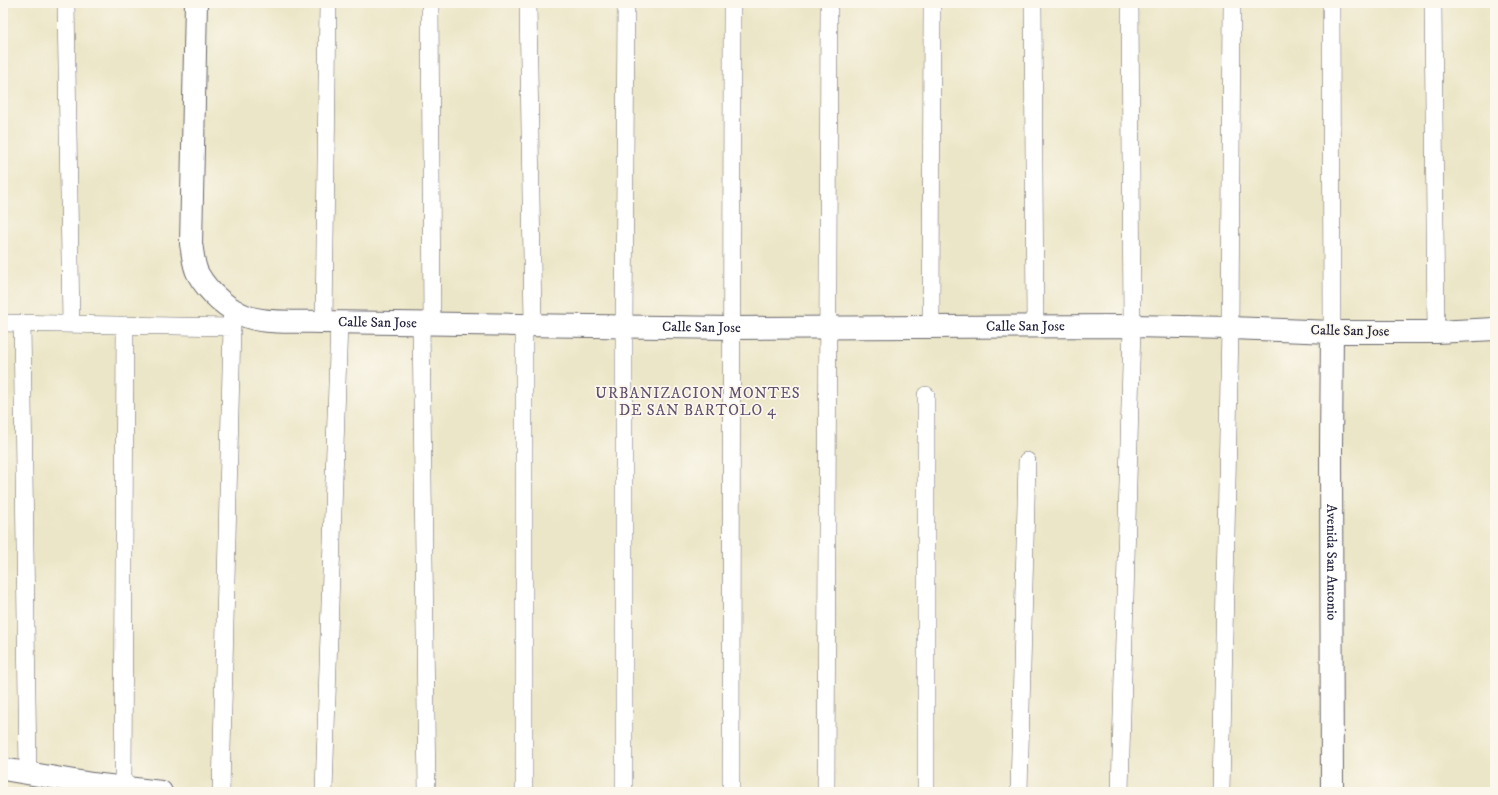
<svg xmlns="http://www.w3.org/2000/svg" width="1498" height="795" viewBox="0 0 1498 795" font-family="'IM FELL DW Pica',serif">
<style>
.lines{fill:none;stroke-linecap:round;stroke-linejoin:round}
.pedestrian-casing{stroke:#69676c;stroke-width:18}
.minor-casing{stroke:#69676c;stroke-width:24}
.tertiary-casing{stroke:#69676c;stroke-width:24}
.pedestrian{stroke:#fff;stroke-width:17}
.minor{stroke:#fff;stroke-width:22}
.tertiary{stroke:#fff;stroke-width:22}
.labels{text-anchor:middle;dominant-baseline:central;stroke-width:3.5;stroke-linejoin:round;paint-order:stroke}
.street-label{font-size:14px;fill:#22223b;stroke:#fbf7ec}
.neighbourhood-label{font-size:15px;letter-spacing:1px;fill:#61506e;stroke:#fbf7ec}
</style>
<rect width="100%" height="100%" fill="#fbf7ec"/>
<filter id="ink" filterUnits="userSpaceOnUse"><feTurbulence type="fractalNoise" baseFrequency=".025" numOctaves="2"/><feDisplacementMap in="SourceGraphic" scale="8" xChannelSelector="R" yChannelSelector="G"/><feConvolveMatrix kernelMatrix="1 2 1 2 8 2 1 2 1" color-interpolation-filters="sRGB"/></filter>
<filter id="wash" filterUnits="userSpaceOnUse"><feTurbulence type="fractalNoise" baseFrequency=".012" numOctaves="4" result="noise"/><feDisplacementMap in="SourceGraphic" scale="16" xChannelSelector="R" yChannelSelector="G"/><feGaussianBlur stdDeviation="0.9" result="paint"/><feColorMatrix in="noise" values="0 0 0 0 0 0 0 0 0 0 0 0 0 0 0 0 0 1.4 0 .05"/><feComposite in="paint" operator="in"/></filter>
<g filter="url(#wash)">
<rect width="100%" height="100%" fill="#ece6c8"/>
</g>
<g filter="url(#ink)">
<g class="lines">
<defs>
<path id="pedestrian" d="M66 3 71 324
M430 3 432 323
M528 3 533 324
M1033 3 1035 327
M1331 3 1332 332
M1433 3 1436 332
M324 322 328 3
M3 323 232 327
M22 323 28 773
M421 323 427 792
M524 324V792
M931 327 932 3
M123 792 125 325
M221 792 232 327 231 309
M324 792 339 321
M624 792V325L626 3
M731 792 732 3
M826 792 829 3
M926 792V395
M1019 792 1027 461
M1120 792 1132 326 1130 3
M1221 792 1230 328 1232 3"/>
<path id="minor" d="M1332 332H1436L1495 329"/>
<g id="tertiary">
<path id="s1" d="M196 3 191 244C193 253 193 265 198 274 208 292 228 310 248 317 268 324 302 321 324 322L732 328 1132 326 1230 328 1332 332 1331 447 1332 792"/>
<path d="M3 769 92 784 161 792"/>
</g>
</defs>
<use href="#pedestrian" class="pedestrian-casing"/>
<use href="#minor" class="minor-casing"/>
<use href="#tertiary" class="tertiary-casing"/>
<use href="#pedestrian" class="pedestrian"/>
<use href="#minor" class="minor"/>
<use href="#tertiary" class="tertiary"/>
</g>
</g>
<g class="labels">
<g class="street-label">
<text stroke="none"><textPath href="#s1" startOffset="469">Calle San Jose</textPath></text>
<text stroke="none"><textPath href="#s1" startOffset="793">Calle San Jose</textPath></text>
<text stroke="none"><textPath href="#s1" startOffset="1117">Calle San Jose</textPath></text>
<text transform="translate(1350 331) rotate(1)">Calle San Jose</text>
<text stroke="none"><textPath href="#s1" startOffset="1654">Avenida San Antonio</textPath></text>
</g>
<g class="neighbourhood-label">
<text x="698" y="393">URBANIZACION MONTES<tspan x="698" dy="17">DE SAN BARTOLO 4</tspan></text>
</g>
</g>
<rect width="1498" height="795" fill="none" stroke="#fbf7ec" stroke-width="16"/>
</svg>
